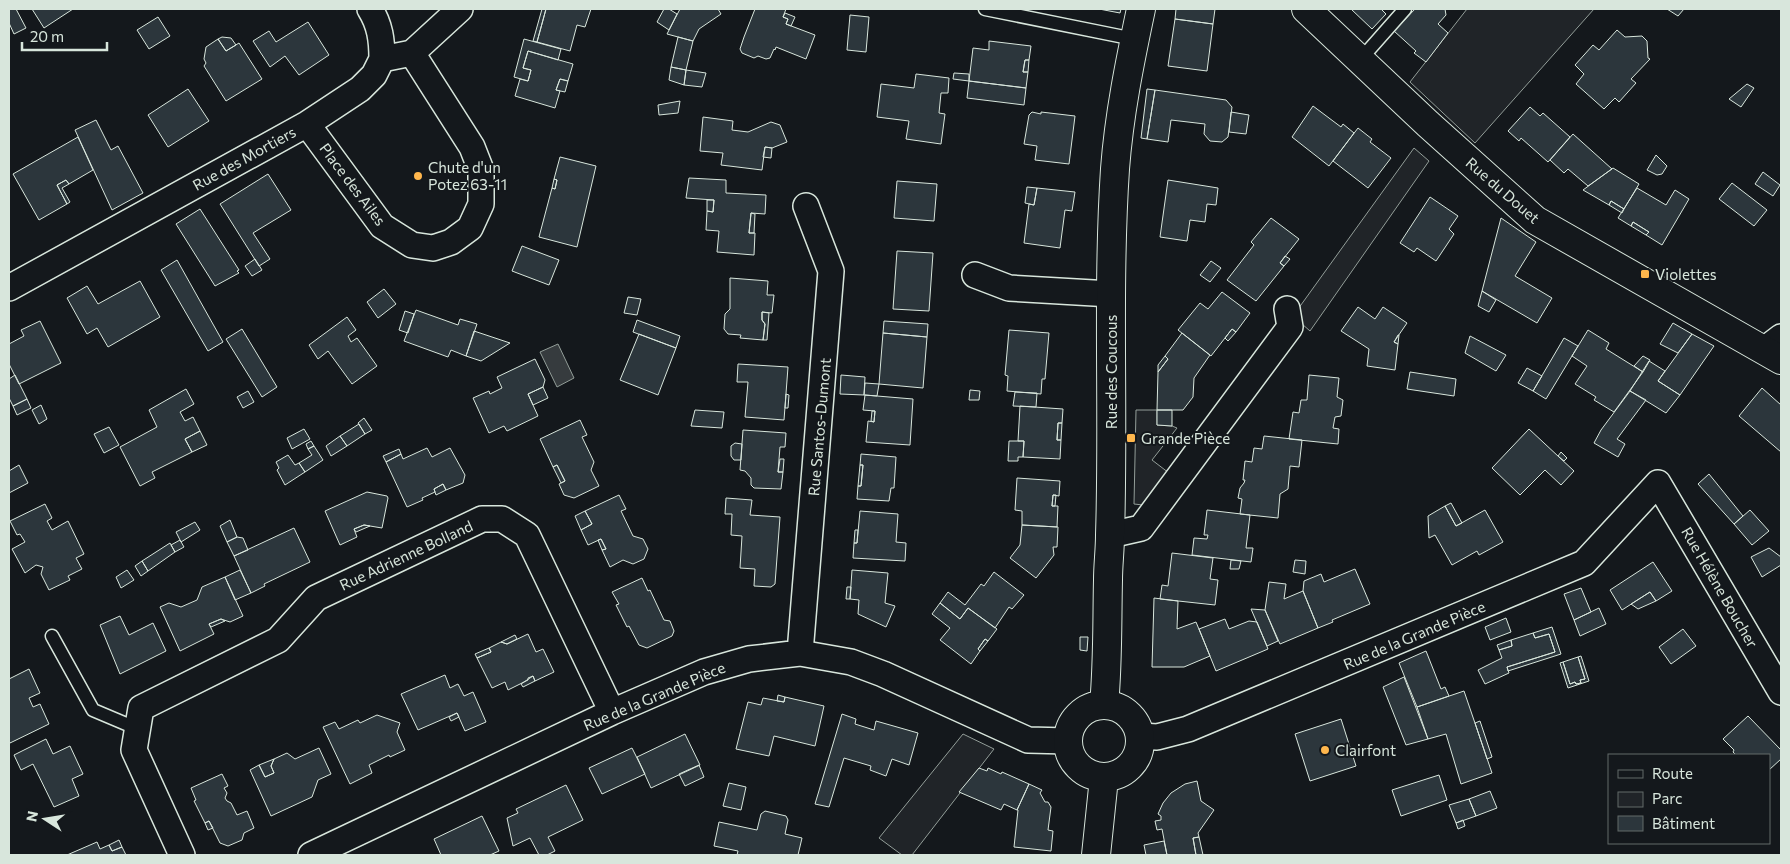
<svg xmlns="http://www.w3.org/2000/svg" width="1790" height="864" viewBox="0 0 1790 864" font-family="Commissioner,sans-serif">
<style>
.green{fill:#202428;stroke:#939e99}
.water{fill:#363b3e;stroke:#939e99}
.building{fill:#2c363c;stroke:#d8e6dc}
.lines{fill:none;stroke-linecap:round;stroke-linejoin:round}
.service-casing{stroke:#d8e6dc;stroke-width:15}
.minor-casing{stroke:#d8e6dc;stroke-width:28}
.tertiary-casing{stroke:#d8e6dc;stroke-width:30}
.service{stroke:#14181c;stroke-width:12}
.minor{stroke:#14181c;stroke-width:25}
.tertiary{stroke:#14181c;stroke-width:28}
.poi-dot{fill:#ffb74d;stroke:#14181c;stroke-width:2}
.labels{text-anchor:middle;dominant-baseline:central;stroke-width:4;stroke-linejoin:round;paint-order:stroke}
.street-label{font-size:15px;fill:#d8e6dc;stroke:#14181c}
.poi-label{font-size:15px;fill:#d8e6dc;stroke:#14181c;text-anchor:start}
</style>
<rect width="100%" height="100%" fill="#14181c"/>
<path class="green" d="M1467 9H1594L1475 143 1410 82Z
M1414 148 1429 161 1310 331 1293 316Z
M1136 410H1157V425L1172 426 1177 428 1152 460 1169 473 1143 505 1134 504Z
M963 734 994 749 912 855H902L879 838Z"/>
<path class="water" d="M558 344 574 378 557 387 540 352Z"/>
<path class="building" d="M11 9H16L26 28 14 34 9 23V10Z
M32 9H73L44 28Z
M542 9H546L537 42 533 41Z
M546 9H591L585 27 577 25 570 51 537 42Z
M664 9H669L677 14 669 30 657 22Z
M680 9H718L721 14 699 29 693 41 667 34Z
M755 9H786L783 17 788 19 786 24 815 35 806 59 776 47 775 50 774 49 770 58 766 59 758 56 754 58 742 53 740 49 744 37Z
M1099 9H1121L1120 13Z
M1176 9H1215L1213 24 1175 19Z
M1351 9H1381L1386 14 1372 29Z
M1415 9H1445L1446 15 1438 24 1448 33 1426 62 1414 53 1416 51 1394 31Z
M1667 9H1684L1678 16Z
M785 13 795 17 791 26 786 24 788 19 783 17Z
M850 15 869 17 866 52 847 50Z
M158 17 170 36 149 49 137 30Z
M1175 19 1213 24 1207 71 1168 66Z
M308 22 329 55 299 75 285 56 270 67 253 41 269 31 276 42Z
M1617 30 1625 37 1642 36 1647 41 1648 58 1650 59 1631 79 1636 83 1619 102 1615 98 1604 109 1576 84 1584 74 1575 65 1593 45 1599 50Z
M222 37 231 38 236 45 226 51 218 39Z
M678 37 693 41 686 70 671 67Z
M218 39 226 51 239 43 262 79 226 101 204 66 206 63 204 59 206 47Z
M524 39 561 49 558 60 528 51 523 68 531 70 528 81 514 77Z
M989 41 1031 46 1029 60H1025L1023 72H1028L1026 88 969 81 973 48 989 50Z
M528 51 573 64 568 81 560 79 556 90 560 91 555 108 515 96 520 79 528 81 531 70 523 68Z
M1025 60H1029L1028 72H1023Z
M671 67 686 70 684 85 669 80Z
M686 70 706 73 702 87 684 85Z
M954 73 969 74V81L953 79Z
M916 74 949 78 948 93H941L939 113 945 114 941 144 906 139 909 121 877 117 881 84 914 88Z
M560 79 568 81 565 92 556 90Z
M969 81 1026 88 1024 105 967 98Z
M1747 84 1754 88 1741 107 1729 99Z
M188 89 209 121 168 147 148 115Z
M1147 89 1155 90 1147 139 1141 138Z
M1155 90 1226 100 1232 107 1228 137 1222 142 1210 141 1204 134 1205 124 1171 120 1168 142 1147 139Z
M680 101 678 113 659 115 658 105Z
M1313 106 1341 127 1343 124 1354 133 1329 166 1292 137Z
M1530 107 1540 116 1543 113 1570 137 1548 162 1521 138 1519 141 1508 131Z
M1032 112 1041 114V112L1075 116 1069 164 1035 160 1037 146 1024 144 1029 115Z
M1231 112 1249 115 1246 134 1229 132Z
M703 117 733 121 732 130 748 132 771 122 780 125 787 142 772 148 765 147 762 170 721 165 723 153 700 151Z
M96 120 111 150 118 146 143 193 112 210 75 130Z
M1358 128 1372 139 1370 142 1391 158 1368 188 1333 161Z
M1573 134 1612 169 1588 186 1568 169 1564 173 1550 160Z
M78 137 93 170 69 184 66 180 57 185 67 204 39 220 13 174Z
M765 147 772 148 771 158 763 157Z
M1656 155 1667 166 1662 174 1657 175 1647 170Z
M560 157 596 166 577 247 539 237 552 188 555 189 557 180 554 179Z
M1613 168 1639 184 1624 209 1611 201 1609 205 1583 190Z
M1763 172 1780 185 1773 196 1755 184Z
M268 174 291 210 253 233 270 259 259 266 220 204Z
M689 178 726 180V193L766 195 765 214 751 213 749 233H755L754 255 717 252 719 231 706 230 707 211 713 212 714 200 686 198Z
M554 179 557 180 555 189 552 188Z
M66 180 69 184 62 188 70 202 67 204 57 185Z
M1168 180 1218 188 1216 205 1207 204 1205 222 1190 220 1187 241 1160 237Z
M897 181 937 184 934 221 894 218Z
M1732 183 1767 210 1754 226 1719 199Z
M1027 187 1037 188 1034 205 1025 203Z
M1037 188 1075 192 1072 211 1065 210 1060 248 1024 243 1029 204 1034 205Z
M1637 188 1666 205 1675 190 1689 199 1662 245 1646 235 1649 232 1633 222 1631 226 1618 218Z
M1430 197 1458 216 1449 229 1454 234 1436 261 1417 248 1414 252 1400 243Z
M707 200H714L713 212 707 211Z
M1611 201 1624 209 1622 213 1609 205Z
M200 209 239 270 237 271 239 273 215 286 176 224Z
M751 213 755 214 754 233H749Z
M1271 218 1299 239 1280 263 1284 266 1256 301 1227 280 1254 245 1251 242Z
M1501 218 1536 242 1515 276 1552 298 1537 323 1482 291Z
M1633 222 1649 232 1646 235 1631 226Z
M522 246 559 260 549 285 512 271Z
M897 251 933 253 929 311 893 309Z
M1285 256 1290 259 1284 266 1280 263Z
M255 259 262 270 252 276 245 266Z
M177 260 223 342 208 351 161 270Z
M1211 261 1221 268 1210 282 1200 275Z
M730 278 768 281 767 295H774L772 313 762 312V320L765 324 763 340 740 338 741 335 728 334 724 329 725 314 730 309Z
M140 281 160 317 108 347 97 328 87 334 67 298 87 286 98 304Z
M384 289 396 304 378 318 367 302Z
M1482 291 1496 300 1489 312 1478 306Z
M1222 292 1250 313 1236 332 1232 329 1211 356 1178 330 1200 303 1208 309Z
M628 297 641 299 637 315 624 313Z
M1358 307 1375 319 1383 307 1407 323 1394 342 1398 344 1395 370 1367 366 1369 349 1341 331Z
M416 310 458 325 460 319 477 324 466 356 451 350 448 357 404 341Z
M405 311 414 314 408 333 399 330Z
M762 312 769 313 767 340H763L765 324 762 320Z
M347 317 356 330 348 336 351 342 357 338 377 366 352 384 328 351 318 359 309 345Z
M637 320 680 336 676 348 633 332Z
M40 321 61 363 19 384 9 364V344L24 336 21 330Z
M884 321 928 324 927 337 883 333Z
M1673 323 1692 334 1678 353 1660 344Z
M242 329 277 387 262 397 226 339Z
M1232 329 1236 332 1228 341 1225 338Z
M1009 330 1049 333 1045 379H1042L1041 394 1007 391 1008 376 1005 375Z
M1588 330 1609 343 1606 349 1643 372 1614 412 1594 400 1596 397 1575 384 1587 366 1572 356Z
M474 331 510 343 481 361 466 356Z
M883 333 927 337 923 388 879 384Z
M1182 333 1210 355 1194 378 1193 397 1183 410H1157L1158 372 1168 359 1165 356Z
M639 334 676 348 658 395 620 380Z
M1692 334 1714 346 1680 395 1658 381Z
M1398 335H1399L1398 344 1394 342Z
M1470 336 1506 355 1496 371 1465 353Z
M1564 338 1578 346 1546 399 1533 391Z
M1165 356 1168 359 1158 372V365Z
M1643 356 1650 360 1643 372 1634 366Z
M535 359 545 380 543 387 528 394 538 416 507 431 504 426 489 433 473 398 489 391 490 394 502 388 497 377Z
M1649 361 1665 371 1658 381 1680 395 1666 413 1630 391Z
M738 364 788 367 784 420 745 417 748 382H737Z
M1527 368 1542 376 1533 391 1518 383Z
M1410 372 1456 379 1454 396 1407 389Z
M15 375 27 399 13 406 9 398V379Z
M841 375 865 377 864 395 840 394Z
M1309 375 1339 378 1337 397 1343 400 1341 416 1335 417 1333 428 1339 429 1338 444 1289 439 1293 412 1299 413 1301 400H1307Z
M865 383 879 384 877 396 864 395Z
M543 387 548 398 533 405 528 394Z
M1762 388 1781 405V452L1739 416Z
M186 389 194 404 180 412 185 421 193 417 200 431 185 439 192 452 152 472 155 478 140 486 120 447 157 427 149 410Z
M970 390 980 391 979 400H969Z
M248 391 254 402 243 408 237 397Z
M1630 391 1646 400 1617 439 1625 444 1618 457 1594 443 1601 430Z
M1015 392 1037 393 1036 407 1013 406Z
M786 394 789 395 788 408H785Z
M865 395 913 399 910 445 866 442 868 421 874 422 875 411 863 410Z
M27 399 31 408 17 415 13 406Z
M41 405 47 419 39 424 32 410Z
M1020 406 1063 409 1062 423H1058L1057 440H1061L1060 459 1023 457 1024 441H1018Z
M695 410 724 412 722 428 691 426Z
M1157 410H1172V426L1157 425Z
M872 411H875L874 422 871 421Z
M364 418 372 430 365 434 358 423Z
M580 420 587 435 582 437 594 462 591 470 599 486 574 498 564 495 559 484 565 481 557 465 553 467 540 439Z
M1058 423H1062L1061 440H1057Z
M359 424 365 434 347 446 340 436Z
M109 427 119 445 104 453 94 434Z
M304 429 310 439 292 449 287 438Z
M1529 429 1574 471 1561 485 1545 470 1520 495 1492 468Z
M743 430 786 433 785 447H780L778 472H783L781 489 754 488 751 485V478L745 471 740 470Z
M200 431 207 445 192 452 185 439Z
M340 436 347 446 331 456 326 446Z
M1264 436 1302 440 1299 467 1290 466 1288 489 1280 494 1278 518 1240 514 1242 499 1238 498 1240 488 1244 483 1245 480H1243L1245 461 1252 462 1254 448 1262 449Z
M311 441 314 446 308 449 306 444Z
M1009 441H1024L1023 457H1018V461H1008Z
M735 443 742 444 741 460H734L731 456V446Z
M314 446 323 460 305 472 299 463 312 455 308 449Z
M427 448 432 457 450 448 465 475 463 483 446 490 443 484 434 489 435 492 422 498 423 500 407 507 386 462 401 454 403 459Z
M399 449 401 454 386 462 383 456Z
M1561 452 1567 458 1564 461 1558 456Z
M861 454 896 457 894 488H891L889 501 857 499 858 486H861L863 465H860Z
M288 455 295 465 299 463 305 472 285 485 277 470 279 468 276 462Z
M780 459H784L783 472H778Z
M19 465 28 483 9 493V471Z
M557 465 565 481 561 483 553 467Z
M860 465H863L861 486H858Z
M1709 474 1743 516 1734 524 1698 484Z
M1017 478 1060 481 1059 496 1053 495 1052 506H1058L1057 527 1022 525V511L1015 510Z
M443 484 446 490 436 495 434 489Z
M367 492 387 496 388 498 382 528 364 525 354 529 357 537 340 545 325 511Z
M619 495 626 509 621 511 633 536 643 539 648 549 644 559 633 564 623 560 610 567 602 550 606 549 601 539 588 545 581 530 592 524 585 511Z
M1053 495H1056L1055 506H1052Z
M726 498 752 500 750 515 780 517 775 584 771 587 754 586 755 569 740 568 742 536 731 535 732 514H725Z
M1451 503 1462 523 1456 526 1445 506Z
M45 504 52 518 47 521 52 530 68 521 84 554 76 558 82 569 68 576 70 580 49 590 41 574 43 567 36 565 25 573 12 549 25 542 20 534 17 535 10 521Z
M1445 506 1456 526 1485 510 1503 542 1479 555 1477 551 1452 565 1435 535 1429 538 1428 516Z
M1207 510 1250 515 1246 548H1253L1251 562 1192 555 1194 538 1207 539 1208 535H1204Z
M1750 510 1769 531 1752 545 1734 524Z
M585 511 592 524 581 530 575 516Z
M860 511 898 514 896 542 906 543 905 561 853 558 854 543H857Z
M230 520 237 537 227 542 220 526Z
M195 522 200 530 181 542 176 532Z
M364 525 370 526 356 532 354 529Z
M1022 525 1058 527 1057 547H1053L1054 555 1036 578 1010 558 1020 545Z
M294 528 310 562 264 584 265 586 251 593 234 556Z
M855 530H858L857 543H854Z
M237 537 243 538 248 550 234 556 227 542Z
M601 539 606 549 602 550 598 540Z
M180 540 184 547 175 552 171 545Z
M170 543 175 552 148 571 142 561Z
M1769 548 1781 557V565L1762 577 1751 557Z
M1172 553 1213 558 1210 579 1218 580 1215 605 1160 599 1162 585 1168 586Z
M1231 560 1241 561 1239 569H1230Z
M1295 560 1306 561 1305 574 1293 572Z
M142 561 148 571 141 576 135 566Z
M1653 562 1672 591 1656 601 1650 592 1622 610 1610 590Z
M1355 569 1370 604 1332 620 1333 622 1318 628 1303 591 1304 581 1321 574 1324 582Z
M127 570 134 580 121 588 116 577Z
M240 570 251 593 235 600 225 577Z
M852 570 888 573 885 603 895 606 886 627 858 614 859 600 850 599Z
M994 572 1024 595 1012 609 1009 607 995 628 968 608 960 619 940 603 948 592 965 605 981 584 984 586Z
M225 577 243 616 230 622 221 619 209 624 214 634 180 651 160 607 169 603 181 607 197 600 202 587Z
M642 578 648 591 650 590 664 620 670 621 674 631 672 636 647 648 639 645 629 626 627 627 616 605 619 604 612 592Z
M1269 582 1286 584 1284 599 1303 591 1318 628 1280 644 1265 610Z
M847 587H851L850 599H846Z
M1581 588 1591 612 1574 620 1564 594Z
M1650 592 1656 601 1638 609 1631 604Z
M1154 598 1178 601 1177 629 1196 622 1210 656 1184 667H1152Z
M940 603 960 619 968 608 997 629 988 641 985 639 978 649 980 651 971 664 940 640 950 628 932 614Z
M1599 608 1606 624 1580 636 1574 620Z
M1251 609 1265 610 1278 641 1267 646Z
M120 616 129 635 153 623 166 651 120 674 100 625Z
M1506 618 1511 632 1490 640 1485 627Z
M221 619 225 621 211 627 209 624Z
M1225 619 1229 629 1249 621 1257 622 1268 649 1216 671 1199 629Z
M1552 627 1561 654 1508 671 1507 667 1555 652 1549 634 1535 638 1533 633Z
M1683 629 1696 646 1671 664 1659 647Z
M1533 633 1535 638 1549 634 1555 652 1507 667 1509 673 1485 684 1478 670 1502 658 1499 650 1512 646 1511 640Z
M528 634 536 652 543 649 554 672 535 681 533 676 528 678V680L508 690 505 682 492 688 477 658 491 652 489 648 501 642 507 644Z
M515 635 517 639 507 644 501 642Z
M1080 637H1088L1087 651 1080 650Z
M985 639 988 641 980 651 978 649Z
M1511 640 1512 646 1499 650 1497 645Z
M489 648 491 652 477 658 475 654Z
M1426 651 1441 689 1445 687 1449 696 1417 707 1399 663Z
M1581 656 1589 681 1568 688 1560 663 1563 662 1570 684 1575 682 1576 684 1581 683 1580 680 1585 679 1578 657Z
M1578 657 1585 679 1580 680 1581 683 1576 684 1575 682 1570 684 1563 662Z
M29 669 40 693 29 698 33 707 40 704 49 724 10 743 9 740V679Z
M445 675 450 688 458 684 464 696 473 692 486 722 465 731 457 713 418 730 401 694Z
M533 676 535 681 523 687 521 684Z
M1404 677 1428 739 1406 745 1383 687Z
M1464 691 1492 773 1461 784 1446 734 1428 739 1417 707Z
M778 695 785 697 784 702 777 701Z
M785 697 824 706 815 746 774 736 769 756 736 749 748 702 761 705 763 698 784 702Z
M457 713 459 717 451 721 449 717Z
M842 714 856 719 855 724 874 730 876 721 918 733 909 765 892 759 886 776 870 770 871 766 844 758 829 807 815 804Z
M377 715 400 723 397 732 405 750 390 757 389 755 369 765 372 773 350 784 323 727 335 722 339 729 358 720 360 723Z
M1748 716 1781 750V759L1769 770V755H1736L1733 752 1734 750 1723 739Z
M1341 719 1356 766 1310 781 1295 734Z
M1480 721 1492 757 1487 759 1475 723Z
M685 734 700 765 651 788 637 757Z
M46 739 53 754 70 746 83 774 72 779 79 796 54 807 33 764 21 770 14 755Z
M319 748 331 774 318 780 312 797 271 816 250 770 259 765 265 777 274 773 271 766 274 759 287 753 295 759Z
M632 748 645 774 602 794 589 768Z
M274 759 271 766 274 773 265 777 259 765Z
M699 765 704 777 685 786 679 774Z
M979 768 987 771 988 768 1001 774 1002 772 1029 784 1017 810 1004 804 1001 810 959 792Z
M222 774 228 786 224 788 227 793 225 798 227 801 231 803 237 815 247 811 254 828 244 833 242 840 228 846 220 843 209 821 205 823 194 801 196 800 191 788Z
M1439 775 1447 800 1401 816 1392 790Z
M1197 781 1201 801 1214 810 1198 833 1199 837 1193 838 1196 855H1167L1162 829 1157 830 1155 821 1161 820V816L1158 814 1163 803 1171 793 1185 784Z
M729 783 746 787 741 810 723 806Z
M1029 784 1042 790 1040 793 1045 802H1048L1051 807 1048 830 1053 831 1051 851 1014 847 1018 810H1017Z
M566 785 583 820 548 837 555 851 547 855H539L530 838 513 846 507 818 518 813 516 809Z
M1490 791 1497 808 1476 816 1469 799Z
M1469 799 1476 816 1456 823 1449 805Z
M765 811 786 816 788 820 785 834 802 838 798 855H737L738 851 714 846 719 822 757 830 761 814Z
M482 816 499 851 490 855H441L434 839Z
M1463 820 1465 826 1458 829 1456 823Z
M209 821 213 828 208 830 205 823Z
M1199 837 1203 855H1196L1193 838Z
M119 840 122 847 112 851 109 845Z
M1164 841 1167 855H1146L1144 845Z
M97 842 100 849 109 845 112 851 122 847 126 855H67Z"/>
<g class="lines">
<defs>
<path id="service" d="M985 9 1134 39
M1360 60 1405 9
M52 636 93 710 138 729"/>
<path id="minor" d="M370 9C380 25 382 40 382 59
M307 124 382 226 412 245 433 248 451 242 470 228 481 204V170L472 147 412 53
M975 275 1009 288 1111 294
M9 288 307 124 360 89 374 75 382 59 412 53 460 9
M1764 350 1781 337
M1110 535 1141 528 1290 327 1287 309
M800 653 831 271 806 206
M1140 736 1157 737 1188 729 1584 563 1658 483 1781 692
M182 855 134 750 141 708 278 640 316 598 482 519H502L527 535 612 712
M311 855 612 712 704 672 749 659 800 653 851 662 883 674 1028 740 1068 741"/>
<path id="tertiary" d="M1306 9 1428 124 1535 220 1781 360
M1068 741a36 36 0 1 1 72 0a36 36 0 1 1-72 0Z
M1104 705C1108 663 1107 622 1108 580 1108 565 1110 550 1110 535 1114 413 1107 291 1115 169 1119 115 1130 61 1141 9
M1096 855 1104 778"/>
</defs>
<use href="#service" class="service-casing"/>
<use href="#minor" class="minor-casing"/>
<use href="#tertiary" class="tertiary-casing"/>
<use href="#service" class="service"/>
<use href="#minor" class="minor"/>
<use href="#tertiary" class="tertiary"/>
</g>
<g class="poi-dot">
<circle cx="418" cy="176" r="5"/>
<rect x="1640" y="269" width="10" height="10" rx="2.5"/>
<rect x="1126" y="433" width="10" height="10" rx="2.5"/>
<circle cx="1325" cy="750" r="5"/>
</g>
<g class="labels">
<g class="street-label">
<text transform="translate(244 158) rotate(-29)">Rue des Mortiers</text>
<text transform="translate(353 184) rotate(53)">Place des Ailes</text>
<text transform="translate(1503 190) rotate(41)">Rue du Douet</text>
<text transform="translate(1111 372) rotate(-90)">Rue des Coucous</text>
<text transform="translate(819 427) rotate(-85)">Rue Santos-Dumont</text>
<text transform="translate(406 555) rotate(-25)">Rue Adrienne Bolland</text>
<text transform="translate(1720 587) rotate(60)">Rue Hélène Boucher</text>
<text transform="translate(1414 635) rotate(-23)">Rue de la Grande Pièce</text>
<text transform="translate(654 696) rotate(-23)">Rue de la Grande Pièce</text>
</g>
<g class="poi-label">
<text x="428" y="167">Chute d'un<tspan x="428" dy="17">Potez 63-11</tspan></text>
<text x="1655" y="274">Violettes</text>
<text x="1141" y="438">Grande Pièce</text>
<text x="1335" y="750">Clairfont</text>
</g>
</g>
<rect width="1790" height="864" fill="none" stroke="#d8e6dc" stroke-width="20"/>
<rect x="1608" y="754" width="162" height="90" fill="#14181c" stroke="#626a69"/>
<rect x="1618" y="770" width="25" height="8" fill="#14181c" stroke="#626a69"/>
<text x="1652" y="779" font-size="15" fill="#d8e6dc">Route</text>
<rect x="1618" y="792" width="25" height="15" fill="#202428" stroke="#626a69"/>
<text x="1652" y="804" font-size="15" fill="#d8e6dc">Parc</text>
<rect x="1618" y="816" width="25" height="15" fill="#2c363c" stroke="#626a69"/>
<text x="1652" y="829" font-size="15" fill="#d8e6dc">Bâtiment</text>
<g transform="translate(45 819) rotate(282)" stroke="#14181c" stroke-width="4" paint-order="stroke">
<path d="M0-4L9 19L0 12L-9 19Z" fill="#d8e6dc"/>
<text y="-8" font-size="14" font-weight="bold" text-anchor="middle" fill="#d8e6dc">N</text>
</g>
<path d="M22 42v8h85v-8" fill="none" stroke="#d8e6dc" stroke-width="2.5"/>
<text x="30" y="42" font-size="15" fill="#d8e6dc" stroke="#14181c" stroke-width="4" paint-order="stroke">20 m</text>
</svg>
